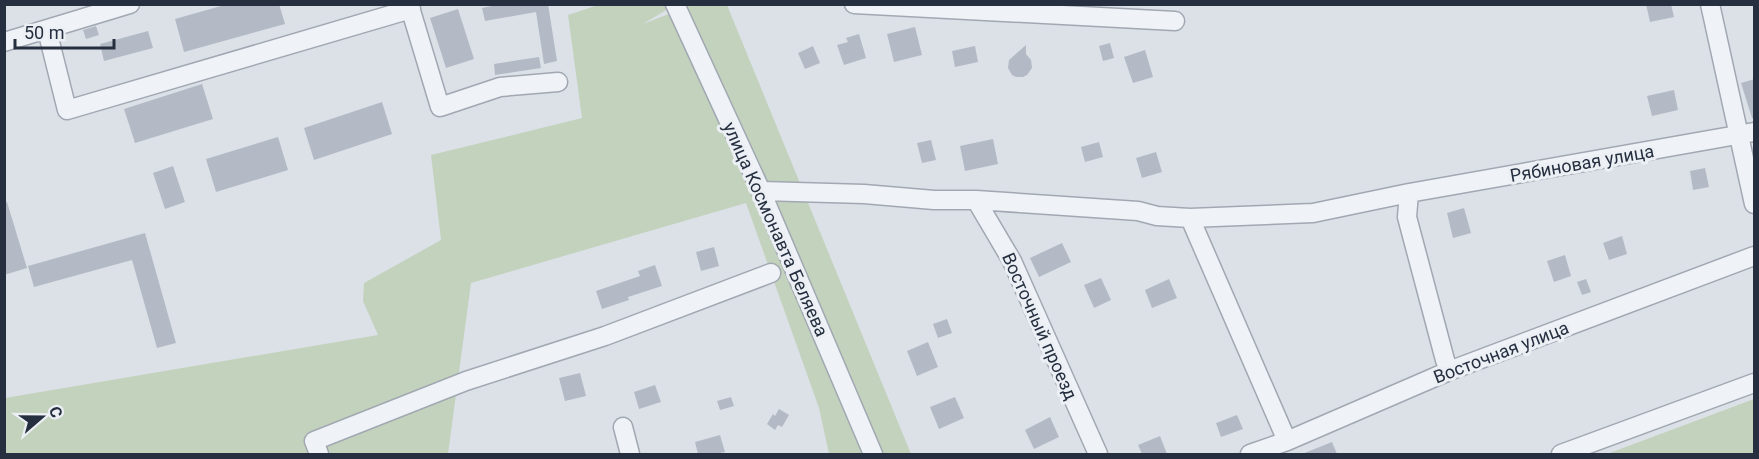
<svg xmlns="http://www.w3.org/2000/svg" width="1759" height="459" viewBox="0 0 1759 459" font-family="Roboto,sans-serif">
<style>
.green{fill:#c3d2bd}
.building{fill:#b3bac5}
.lines{fill:none;stroke-linecap:round;stroke-linejoin:round}
.minor-casing{stroke:#a1a8b2;stroke-width:21}
.minor{stroke:#eff2f6;stroke-width:18}
.labels{text-anchor:middle;dominant-baseline:central;stroke-width:6;stroke-linejoin:round;paint-order:stroke}
.street-label{font-size:18px;fill:#252f3f;stroke:#ecf0f5}
</style>
<rect width="100%" height="100%" fill="#dce1e8"/>
<path class="green" d="M601 4 670 5 671 7 643 24 692 5H727L911 454H829L819 408 746 203 471 283 448 454H5V398L378 335 363 301 364 283 441 240 431 155 582 118 568 15Z
M1754 399V454H1607Z"/>
<path class="building" d="M228 4H279L285 24 184 52 175 19Z
M502 4H548L557 61 544 64 536 12 485 21 482 8Z
M1646 4H1671L1674 17 1650 22Z
M458 9 474 59 446 68 430 18Z
M96 26 99 35 86 39 83 30Z
M915 27 922 55 894 62 887 34Z
M148 31 153 48 104 61 100 44Z
M859 34 866 58 844 65 837 45 848 42 846 38Z
M1110 43 1114 58 1103 61 1099 46Z
M1026 45V54L1031 60 1032 68 1027 75 1023 77H1016L1012 75 1008 68 1009 60Z
M813 46 820 63 805 69 798 53Z
M975 46 978 62 955 67 952 51Z
M1145 50 1153 77 1133 83 1124 57Z
M539 57 541 68 495 75 494 64Z
M1755 79V118H1752L1741 83Z
M202 84 213 119 135 143 124 109Z
M1674 90 1678 110 1652 116 1647 96Z
M382 102 392 134 314 160 304 128Z
M278 137 288 170 216 192 206 159Z
M993 139 998 164 965 171 960 146Z
M931 140 936 160 922 163 917 143Z
M1099 142 1103 157 1085 162 1081 147Z
M1156 152 1162 172 1142 178 1136 158Z
M173 166 185 202 165 209 153 173Z
M1705 168 1709 187 1693 190 1690 171Z
M7 202 27 268 4 275V203Z
M1464 208 1471 233 1453 238 1447 213Z
M145 233 176 343 157 348 132 260 34 287 28 266Z
M1622 236 1627 254 1609 260 1603 243Z
M1062 243 1071 262 1039 277 1030 258Z
M714 247 719 266 701 271 696 252Z
M1565 255 1571 276 1554 282 1547 261Z
M655 265 662 286 628 297 629 300 602 309 596 291 640 276 638 271Z
M1101 278 1111 300 1094 308 1084 285Z
M1169 279 1177 298 1152 308 1145 290Z
M1586 279 1591 292 1582 295 1577 282Z
M947 319 952 333 938 338 933 324Z
M928 342 938 367 917 376 907 351Z
M580 373 586 396 565 401 559 378Z
M655 385 661 402 639 409 634 392Z
M731 397 734 406 720 410 717 401Z
M955 397 964 418 939 429 930 407Z
M779 409 789 415 782 427 778 425 775 430 767 424 773 414 775 416Z
M1237 415 1243 429 1221 437 1216 423Z
M1050 417 1059 437 1034 449 1025 430Z
M720 435 725 452 715 454H698L695 442Z
M1160 436 1167 454H1142L1138 445Z
M1332 442 1337 454H1302Z"/>
<g class="lines">
<defs>
<path id="minor" d="M409 4 440 107 500 87 558 82
M675 4 761 191 873 454
M854 4 1175 21
M1710 4 1754 204
M47 30 67 110 411 9
M4 42 130 4
M761 191 864 194 934 200H976L1138 211 1157 216 1190 218 1313 213 1409 193 1407 217 1445 360 1449 371
M1409 193 1754 132
M976 200 1012 261 1098 454
M1190 218 1287 441
M623 427 630 454
M319 454 314 441 466 381 605 336 771 273
M1250 454 1287 441 1449 371 1754 256
M1561 454 1754 383"/>
</defs>
<use href="#minor" class="minor-casing"/>
<use href="#minor" class="minor"/>
</g>
<g class="labels">
<g class="street-label">
<text transform="translate(1582 163) rotate(-10)">Рябиновая улица</text>
<text transform="translate(776 229) rotate(66)">улица Космонавта Беляева</text>
<text transform="translate(1040 326) rotate(66)">Восточный проезд</text>
<text transform="translate(1501 352) rotate(-21)">Восточная улица</text>
</g>
</g>
<rect width="1759" height="459" fill="none" stroke="#252f3f" stroke-width="12"/>
<g transform="translate(42 417) rotate(70)" stroke="#ecf0f5" stroke-width="4.5" paint-order="stroke">
<path d="M0-4.5L10 22L0 15L-10 22Z" fill="#252f3f"/>
<text y="-9" font-size="16" font-weight="bold" text-anchor="middle" fill="#252f3f">С</text>
</g>
<path d="M15 39v9h99v-9" fill="none" stroke="#252f3f" stroke-width="3"/>
<text x="24" y="39" font-size="18" fill="#252f3f" stroke="#ecf0f5" stroke-width="4.5" paint-order="stroke">50 m</text>
</svg>
